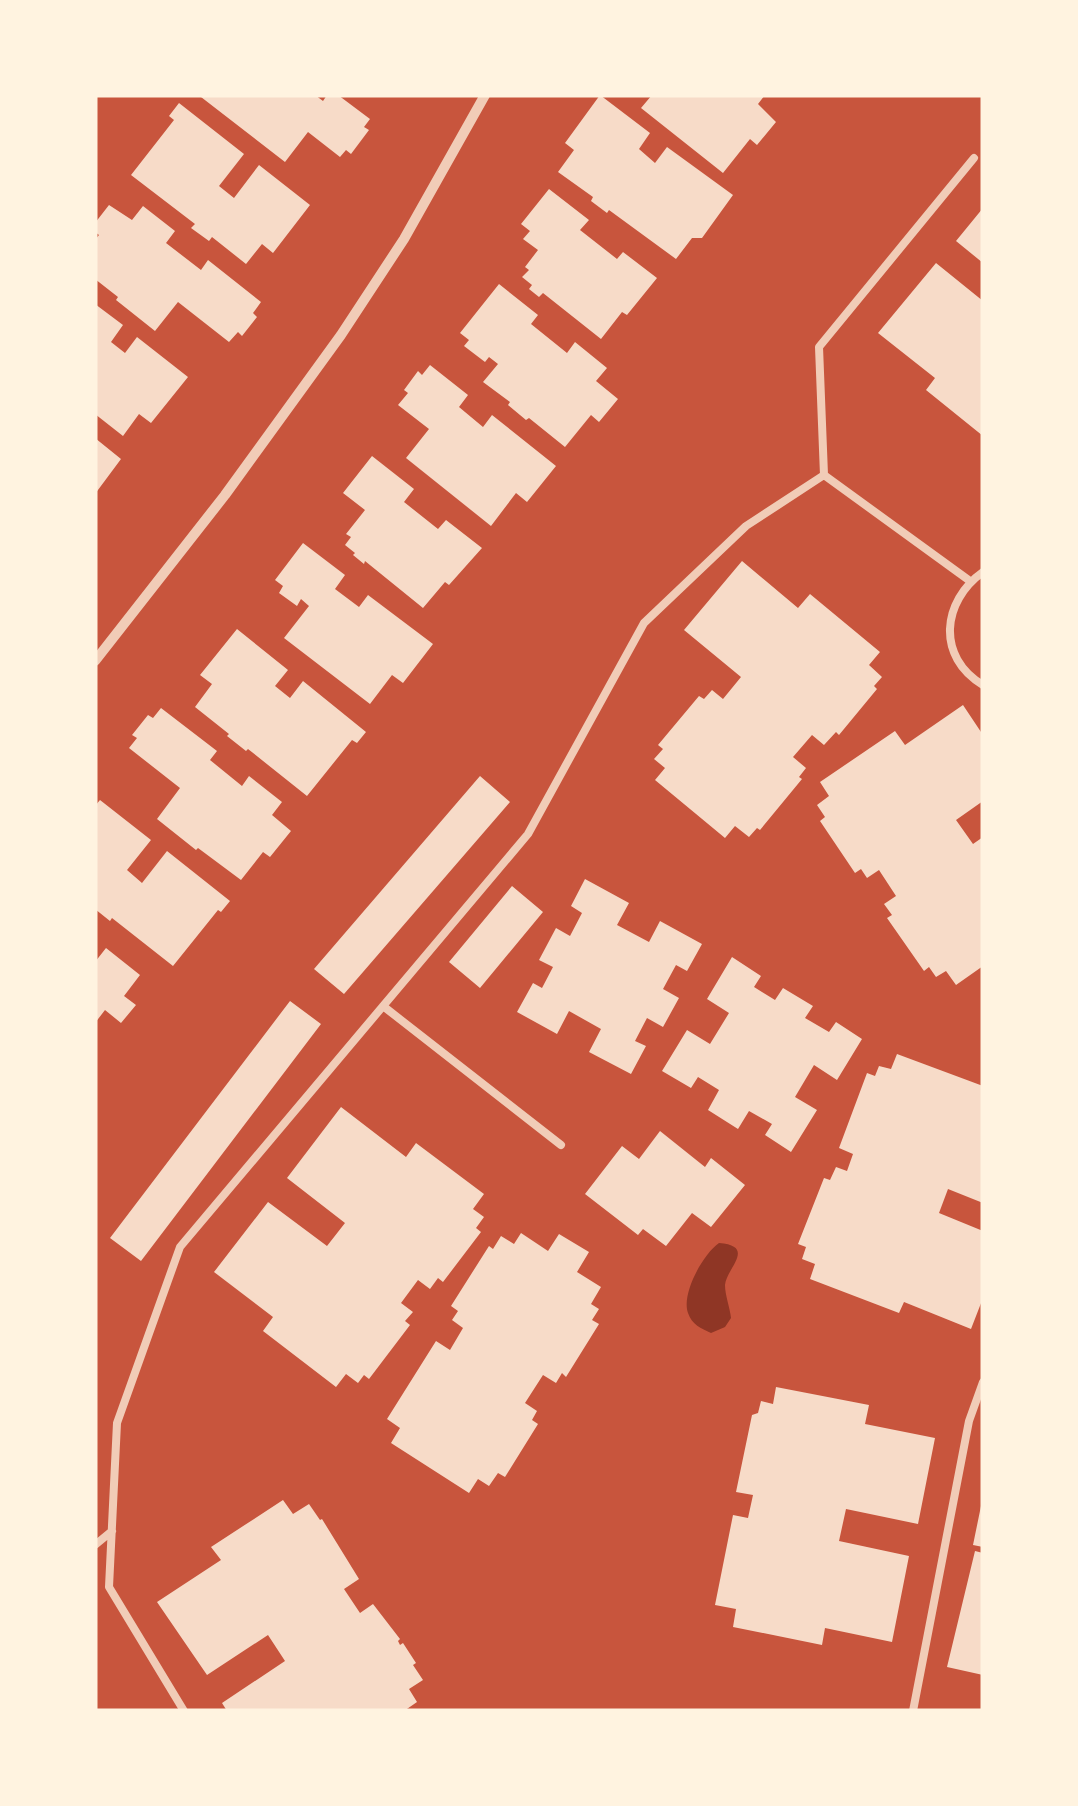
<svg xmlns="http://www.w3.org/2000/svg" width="1078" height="1806" viewBox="0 0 1078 1806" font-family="'DejaVu Sans',sans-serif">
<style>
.water{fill:#8f3625}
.building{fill:#f7dbc8}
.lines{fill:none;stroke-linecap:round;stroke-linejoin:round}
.service{stroke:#f1ccb7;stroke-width:8}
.minor{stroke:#f1ccb7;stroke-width:10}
</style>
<rect width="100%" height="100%" fill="#c8553d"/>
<path class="water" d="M719 1243C757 1246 726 1269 725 1285 725 1295 730 1308 731 1318L725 1327 711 1333C701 1328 692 1325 688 1313 681 1294 703 1254 719 1243Z"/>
<path class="building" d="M203 95H315L323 101 327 95H338L370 119 364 127 369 130 351 154 346 150 340 157 308 132 285 162 201 97Z
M600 95 650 133 639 149 655 163 667 147 733 195 702 238H692L676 259 609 210 607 213 591 201 593 197 558 172 574 150 565 143Z
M652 95H765L758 104 776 122 757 145 750 139 723 173 641 108Z
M179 103 244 154 219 186 234 198 259 165 310 205 273 253 262 244 246 264 212 237 209 241 191 228 195 224 131 175 174 120 169 116Z
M549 189 589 220 580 230 617 259 623 252 657 278 627 315 622 312 601 339 543 293 539 297 529 289 532 285 522 277 529 270 525 267 538 250 523 239 530 231 521 224Z
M109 205 132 220 143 206 175 231 166 243 201 270 208 260 261 302 253 313 257 317 242 336 238 332 229 342 178 302 155 331 116 300 118 297 95 279V240L99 235 95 232V223Z
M983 208V263L956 241Z
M936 263 983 301V436L926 390 935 378 878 333Z
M499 284 538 315 531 324 567 353 575 342 607 368 596 381 618 399 599 422 591 415 565 447 529 418 526 420 508 405 510 402 483 382 498 364 489 357 485 362 464 346 469 340 460 333Z
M95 304 123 325 111 342 125 353 137 337 188 377 151 423 139 414 123 436 95 414Z
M430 365 468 395 459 407 483 427 492 415 556 466 527 502 516 493 491 526 406 458 429 429 398 405 408 393 404 390 418 371 422 375Z
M95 438 121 459 95 494Z
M372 456 414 489 404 502 438 529 446 520 482 548 449 585 445 582 423 608 365 561 364 564 353 555 355 553 345 545 351 537 346 534 365 510 343 493Z
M303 543 345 575 335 589 359 607 368 595 433 644 403 683 392 675 370 704 284 638 309 606 301 599 297 606 279 593 283 586 275 580Z
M742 561 798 608 810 594 880 652 869 665 882 677 874 686 877 689 839 735 836 732 824 745 812 735 793 757 806 768 799 777 802 779 760 830 757 828 749 837 735 826 725 838 655 780 665 768 654 759 663 749 658 745 699 696 704 699 712 690 723 699 741 677 684 630Z
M237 629 288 670 275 686 290 698 303 681 366 732 357 743 352 740 307 796 248 749 246 751 227 736 229 734 195 707 212 684 200 675Z
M963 705 983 735V801L956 820 973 844 983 837V966L956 985 946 971 936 977 929 967 924 971 887 918 892 915 884 904 896 896 879 870 867 878 861 869 855 873 820 821 825 817 817 805 829 796 820 782 895 731 905 745Z
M161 708 217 751 210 760 242 786 249 776 282 802 272 815 291 831 270 857 263 852 241 880 198 848 196 850 157 819 180 788 129 748 137 738 132 735 148 715 153 718Z
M480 776 510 802 344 994 314 969Z
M100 800 151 840 127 870 142 883 167 851 230 901 221 912 218 910 173 966 112 918 110 921 95 909V806Z
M585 879 629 903 617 925 649 942 660 921 702 944 687 971 676 965 663 989 679 998 663 1027 647 1018 635 1041 646 1046 631 1074 589 1052 601 1029 569 1011 557 1034 517 1012 533 983 542 988 553 967 539 960 556 928 570 936 582 913 571 906Z
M512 886 543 912 480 988 449 962Z
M106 948 140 975 124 996 136 1005 121 1023 105 1010 95 1023V962Z
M732 957 761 976 754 987 775 1000 783 988 813 1006 805 1018 829 1032 836 1022 862 1039 837 1080 814 1065 795 1097 817 1110 791 1152 765 1135 772 1124 749 1111 738 1129 708 1110 719 1090 698 1077 691 1088 662 1071 687 1030 710 1044 729 1013 707 999Z
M290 1001 321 1024 141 1261 110 1238Z
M897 1054 983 1086V1203L948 1189 939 1213 983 1231V1298L971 1329 904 1302 899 1313 810 1279 815 1264 802 1259 806 1247 798 1244 824 1178 830 1180 836 1167 847 1171 853 1154 839 1148 867 1073 875 1076 879 1066 891 1069Z
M341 1107 406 1157 416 1143 484 1194 473 1209 484 1217 476 1228 481 1232 443 1282 438 1278 430 1289 418 1280 401 1303 413 1312 405 1321 410 1325 369 1379 364 1375 358 1383 346 1374 336 1387 263 1331 273 1317 214 1272 268 1202 327 1246 345 1223 287 1178Z
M660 1131 705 1167 711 1158 745 1185 711 1227 692 1213 666 1246 643 1229 638 1235 585 1194 622 1146 639 1159Z
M521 1233 548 1251 559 1234 589 1252 577 1272 601 1287 591 1304 599 1309 592 1320 599 1324 566 1377 562 1373 556 1383 543 1375 525 1403 537 1411 532 1420 538 1424 505 1477 498 1473 489 1486 478 1479 469 1493 391 1443 400 1428 387 1419 436 1341 450 1350 463 1328 452 1320 458 1311 451 1306 489 1246 493 1249 501 1236 514 1244Z
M776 1387 869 1405 865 1424 935 1438 918 1524 846 1509 839 1541 909 1556 892 1642 825 1628 822 1645 733 1627 736 1609 715 1605 733 1515 748 1518 753 1495 736 1492 752 1415 758 1413 761 1401 773 1404Z
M283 1500 293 1514 309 1504 320 1520 322 1519 359 1579 344 1589 360 1613 373 1604 400 1639 398 1641 400 1645 403 1643 416 1663 413 1665 423 1680 409 1689 417 1702 404 1711H227L222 1703 285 1661 268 1635 207 1675 157 1602 221 1560 211 1547Z
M981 1506H983V1547L973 1545Z
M975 1551 983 1553V1675L947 1667Z"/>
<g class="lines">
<path class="service" d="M824 475 819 347 974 158
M983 572C942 601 936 657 983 685
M383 1006 561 1145
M95 1545 112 1531
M184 1711 109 1587 117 1423 180 1247 528 834 644 623 746 526 824 475 970 581
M913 1711 969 1421 983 1382"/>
<path class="minor" d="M95 661 225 495 341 335 404 239 485 95"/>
</g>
<rect width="1078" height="1806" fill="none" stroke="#fff3e0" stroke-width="195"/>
</svg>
